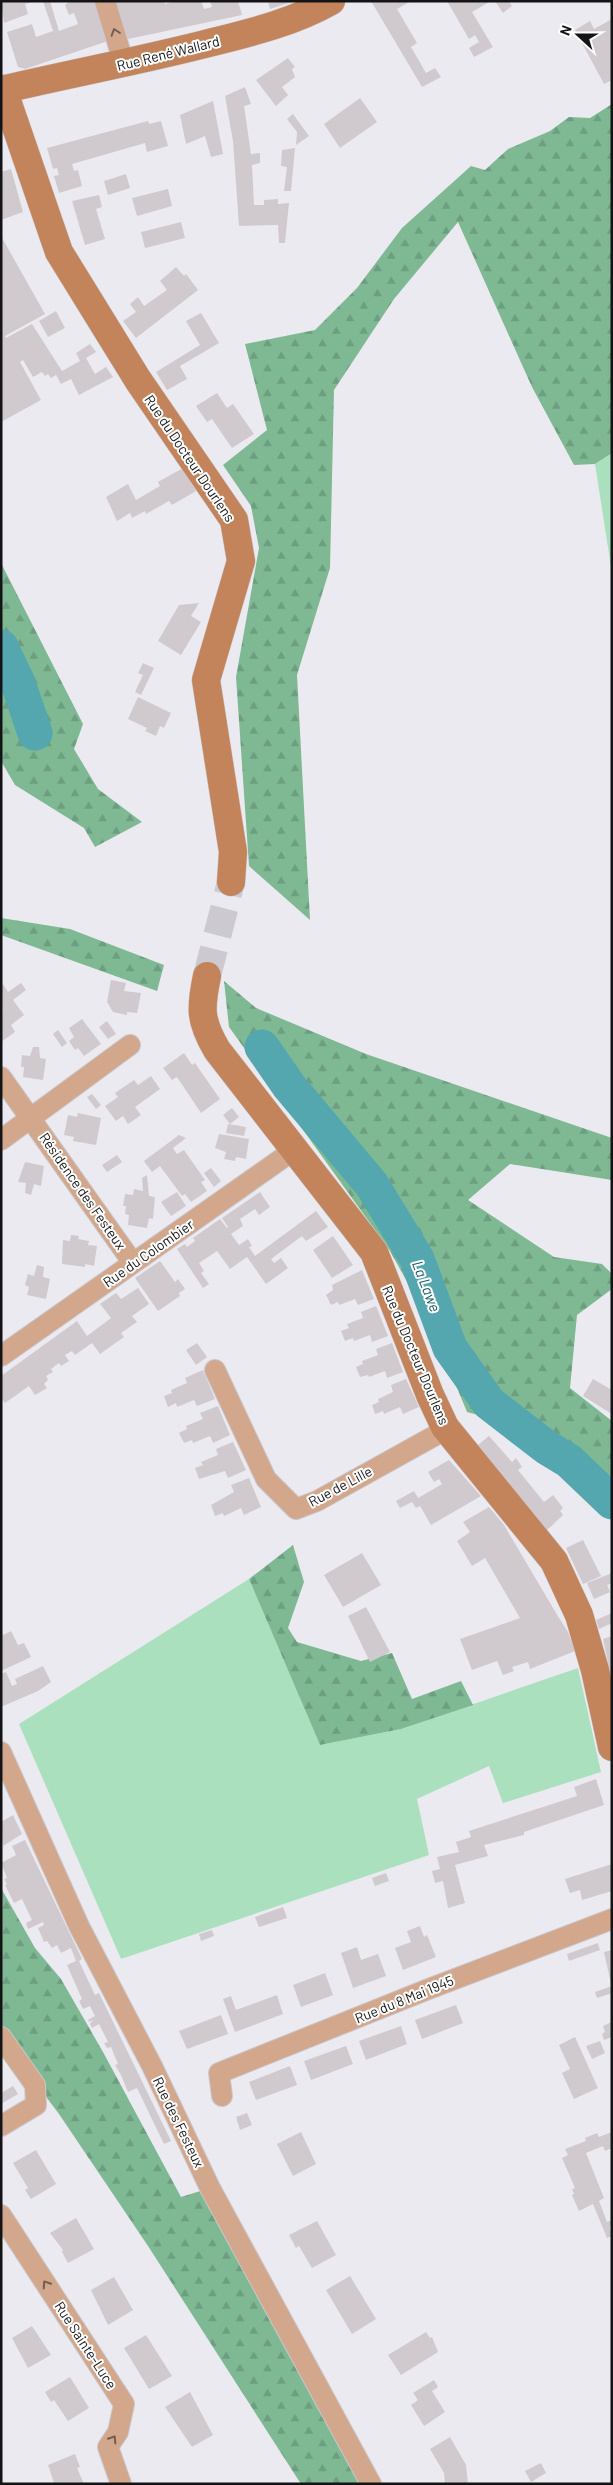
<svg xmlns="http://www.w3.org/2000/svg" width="613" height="2485" viewBox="0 0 613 2485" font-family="Barlow,sans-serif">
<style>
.grass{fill:#aae0be}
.forest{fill:url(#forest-firs)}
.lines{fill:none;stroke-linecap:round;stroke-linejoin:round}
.river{stroke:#54a7af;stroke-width:35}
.building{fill:#d0c9ce}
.secondary-tunnel{stroke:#cccad0;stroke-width:28;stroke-dasharray:28 14;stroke-linecap:butt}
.street-casing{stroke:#c9c8ce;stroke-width:22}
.secondary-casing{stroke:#c9c8ce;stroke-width:29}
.street{stroke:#d2a78c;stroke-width:20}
.secondary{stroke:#c3845b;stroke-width:28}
.oneway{stroke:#735d51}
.labels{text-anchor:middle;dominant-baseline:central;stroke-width:4;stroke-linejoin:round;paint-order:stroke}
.street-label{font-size:14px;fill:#141316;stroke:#fff}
.water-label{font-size:15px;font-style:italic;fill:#155b61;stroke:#fff}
</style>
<defs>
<pattern id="forest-firs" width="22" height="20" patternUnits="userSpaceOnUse" patternTransform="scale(1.25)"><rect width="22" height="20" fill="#7eb994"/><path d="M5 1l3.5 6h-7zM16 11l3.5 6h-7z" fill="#6c9e7f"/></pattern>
</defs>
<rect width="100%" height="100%" fill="#eceaf1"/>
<path class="grass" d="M612 453V573L595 464Z
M249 1579 320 1745 401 1729 578 1668 601 1772 503 1803 489 1766 417 1799 429 1855 121 1959 19 1724Z"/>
<path class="forest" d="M612 104V453L595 464 574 465 532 387 458 222 394 299 334 390 330 568 297 675 310 920 249 866 236 677 259 548 251 506 223 465 267 430 245 344 315 330 357 288 402 228 471 166 485 170 508 149 550 131 569 117 590 118Z
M1 563 83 724 74 749 98 789 142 822 95 847 84 828 15 785 1 761Z
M1 918 70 929 164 965 157 991 1 935Z
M224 981 256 1008 366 1054 612 1138V1180L510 1164 468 1200 554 1257 602 1264 612 1274V1289L577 1315 570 1388 612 1421V1503L566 1439 467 1412 431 1325 390 1251 229 1027Z
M293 1545 304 1582 288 1628 297 1642 361 1661 392 1653 412 1699 461 1681 473 1705 401 1729 320 1745 249 1579Z
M1 1888 35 1948 61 1979 103 2052 181 2197 210 2188 371 2484H301L148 2246 59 2114 1 2037Z"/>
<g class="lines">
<path class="river" d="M1 647 18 683 35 733
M262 1047 289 1086 372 1185 417 1259 450 1348 489 1403 546 1447 569 1461 612 1502"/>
</g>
<path class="building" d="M1 1H32V2L25 4 28 14 4 23Z
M43 1H50L59 31 78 24 74 13 69 15 65 5 70 1H94L108 41 25 69 18 67 7 32 32 24 36 37 53 31Z
M114 1H164L165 4 174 1H201L204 9 212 7 210 1H238L242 15 128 39Z
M268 1H292V2L270 9Z
M371 1H411L397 9 417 43 411 47 426 73 435 68 441 77 422 87Z
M447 1H491L472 12 493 47 474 57 469 48 479 42 475 35 469 39Z
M495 1H509L512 6 503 13Z
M612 19V80L604 84 575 30 590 21 594 29Z
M288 58 295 67 292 69 295 77 282 87 288 95 276 106 256 80Z
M245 87 251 104 244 106 251 154 260 153V163L252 165 254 205H264V200L278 199V204L289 203 285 243H279L278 225 239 226 233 141 225 96Z
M360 98 377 122 340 148 324 124Z
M213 101 223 154 211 157 205 136 186 144 180 115Z
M293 114 309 136 296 145 297 132 287 119Z
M148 121 149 124 161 121 168 146 147 152 145 143 72 164 74 171 78 170 82 186 59 193 54 176 59 175 57 168 53 169 47 148Z
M295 148 291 191H284L287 167 281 166 282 150Z
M11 169 23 212 1 220V172Z
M126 174 130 188 108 195 104 181Z
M168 189 172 206 137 216 132 198Z
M99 195 102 207 96 209 105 239 85 245 72 201Z
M181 222 185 238 145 248 141 232Z
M1 236 45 314 5 336 6 338 32 324 62 371 80 361 76 353 90 344 96 352 86 358 95 374 106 367 113 377 79 395 71 379 61 384 56 375 51 378 48 374 45 376 42 372 33 377 23 360 20 362 41 400 1 422Z
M176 267 184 276 186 274 198 290 136 338 123 321 136 312 130 304 138 297 144 306 167 290 160 281Z
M56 311 65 328 48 337 39 321Z
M201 313 219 343 180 366 187 379 167 390 156 372 200 345 186 321Z
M217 393 227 408 233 404 254 434 232 448 212 419 207 422 196 406Z
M183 468 196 491 172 505 169 501 146 514 145 511 132 518 130 513 117 521 106 497 128 484 136 500 160 486 158 482Z
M199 603 191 616 201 622 181 655 158 641 179 605Z
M143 663 154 668 141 695 135 692 143 675 138 673Z
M138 697 171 713 164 728 160 726 156 736 145 731 147 728 128 719Z
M111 980 126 983 124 991 141 993 137 1013 127 1012V1015L113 1012 107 1002Z
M1 981 8 992 21 983 26 990 13 1000 24 1015 11 1025 15 1032 1 1042V1011L3 1009 1 1006Z
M82 1019 101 1044 84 1056 78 1048 75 1050 69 1041 74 1037 69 1028Z
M107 1021 116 1034 108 1039 99 1027Z
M58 1030 67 1043 62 1047 53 1034Z
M33 1047H39L40 1058 46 1059 43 1080 23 1077 24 1067H21L22 1055 30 1056Z
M184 1053 192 1065 195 1063 220 1099 201 1113 177 1077 172 1080 163 1068Z
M151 1076 160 1089 135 1107 141 1115 128 1124 123 1116 116 1121 105 1106 118 1097 115 1093 134 1080 138 1085Z
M92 1094 101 1105 96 1109 87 1097Z
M232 1108 239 1117 230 1124 223 1115Z
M78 1113 101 1118 96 1145 73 1141 74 1137 64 1135 68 1115 77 1117Z
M228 1124 246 1127 244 1136 226 1133Z
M219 1134 249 1139 246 1159 236 1157 235 1161 224 1159 226 1152 215 1148Z
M179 1135 186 1138 173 1148 177 1154 184 1150 205 1180 201 1182 207 1191 191 1202 185 1194 182 1196 160 1166 152 1172 144 1161Z
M117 1155 122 1162 107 1172 102 1165Z
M25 1162 44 1166 41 1186 34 1184 31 1195 25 1193 26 1183 18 1182Z
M211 1168 221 1181 214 1187 204 1173Z
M147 1175 149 1196 155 1197 153 1219 149 1218 147 1228 128 1225 129 1215 125 1214 126 1206H123L125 1194 133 1195 134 1189 143 1191 142 1178Z
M177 1192 186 1206 171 1216 161 1202Z
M260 1192 270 1207 259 1215 255 1209 240 1219 243 1226 231 1234 239 1245 248 1239 252 1246 249 1247 255 1256 316 1211 328 1227 306 1241 302 1236 271 1259 274 1263 281 1258 288 1268 266 1284 247 1257 230 1269 217 1251 199 1263 204 1271 201 1273 209 1284 203 1288 177 1249 185 1244 187 1247 195 1241 193 1238 220 1219 227 1228 228 1227 222 1218Z
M71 1235 79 1236 78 1239 89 1241 88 1245 97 1246 94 1266 85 1264V1267L62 1264 63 1240 70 1241Z
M333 1236 353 1265 332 1278 313 1250Z
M160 1261 175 1282 178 1279 185 1289 179 1293 180 1296 158 1311 135 1278Z
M37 1265 44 1267 43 1277 50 1279 46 1299 27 1295 29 1287 25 1285 28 1274 34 1276Z
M362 1270 374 1299 358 1305 355 1299 339 1305 338 1302 331 1305 326 1295 333 1290 332 1285Z
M138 1288 149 1304 132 1316 137 1322 121 1333 124 1337 100 1354 92 1343 75 1355 72 1351 65 1355 69 1361 61 1366 59 1363 51 1369 53 1372 46 1376 48 1380 44 1384 47 1388 35 1395 29 1386 5 1403 1 1398V1376L77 1321 87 1336 111 1318 100 1304 116 1293 121 1299Z
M376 1306 388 1336 372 1342 370 1335 354 1341 353 1338 345 1341 341 1331 349 1328 347 1324 363 1318 361 1312Z
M197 1343 207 1357 196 1365 186 1350Z
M392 1343 403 1372 387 1378 385 1371 369 1377 368 1375 360 1377 356 1367 363 1364 362 1361 378 1355 376 1349Z
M203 1370 215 1399 197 1406 194 1400 177 1407 176 1403 168 1407 164 1396 172 1393 171 1390 187 1383 185 1378Z
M406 1379 419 1407 403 1414 400 1407 384 1414 383 1411 375 1414 372 1405 379 1402 378 1399 393 1392 391 1385Z
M593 1379 612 1390V1414L583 1396Z
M218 1406 230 1435 213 1443 210 1436 193 1443 192 1440 184 1443 179 1433 187 1429 186 1426 203 1419 200 1413Z
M489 1436 512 1462 516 1458 522 1467 518 1470 544 1502 553 1495 563 1508 560 1511 563 1515 546 1531 478 1445Z
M233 1442 246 1470 228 1478 225 1471 199 1479 195 1468 203 1465 201 1462 218 1455 216 1449Z
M449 1460 481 1496 431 1525 420 1506 416 1508 412 1502 400 1508 396 1501 414 1491 418 1498 442 1484 439 1479 434 1482 428 1472Z
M249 1478 261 1507 244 1515 241 1508 224 1516 223 1513 215 1516 211 1505 234 1492 231 1485Z
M489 1507 504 1525 556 1613 568 1632 575 1651 530 1669 528 1662 512 1667 514 1671 503 1675 497 1661 472 1670 460 1639 520 1618 485 1558 472 1566 457 1541 470 1532 463 1522Z
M583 1540 601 1576 583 1584 566 1548Z
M362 1553 381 1585 343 1607 324 1575Z
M612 1573V1583L607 1585 610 1592 594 1599 587 1583Z
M366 1607 390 1652 370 1662 348 1616Z
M612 1613V1623L599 1629 596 1620Z
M1 1630 3 1635 11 1631 18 1645 24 1643 31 1657 1 1671Z
M612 1636V1676H611L603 1639Z
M43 1666 51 1682 38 1691 1 1707V1674L6 1672 12 1686 17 1684 15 1679Z
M596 1779 604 1805 524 1832V1835L484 1845 488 1856 455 1865 465 1903 448 1908 443 1881 435 1883 432 1871 440 1869 437 1857 459 1852 456 1842 471 1837 469 1831 577 1796 574 1787Z
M13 1815 22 1834 3 1846 1 1822Z
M25 1840 82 1959 79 1961 95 1995 99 1993 171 2141 164 2144 137 2088 128 2092 121 2075 115 2065 118 2064 111 2047 107 2048 104 2043 108 2042 99 2024 92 2028 90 2024 93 2020 89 2022 88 2020 95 2016 90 2006 83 2009 79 2001 82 1999 67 1965 76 1961 71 1948 61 1953 57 1945 52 1948 47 1941 44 1942 38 1928 44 1925 43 1922 28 1929 26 1923 32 1920 22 1899 14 1903 5 1885 7 1884 4 1879 7 1878 1 1863 16 1855 12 1846Z
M612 1864V1891L582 1900 580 1890 570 1893 565 1879Z
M386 1873 389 1881 375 1886 372 1878Z
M283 1907 287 1918 259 1927 255 1917Z
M420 1926 424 1937 427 1935 436 1957 403 1970 395 1948 411 1942 407 1931Z
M212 1930 214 1936 201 1941 199 1934Z
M598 1943 600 1950 569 1961 567 1954Z
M357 1947 361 1960 378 1954 386 1976 353 1988 341 1953Z
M612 1950V1984H611L604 1952Z
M325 1973 333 1995 301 2007 293 1985Z
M612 1986V1993L597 1998 595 1992Z
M277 1995 283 2014 235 2032 223 1999 231 1996 236 2010Z
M456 2005 463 2023 422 2039 415 2020Z
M221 2015 228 2034 187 2049 179 2031Z
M612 2022V2037L604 2040 602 2034 605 2032 603 2026Z
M401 2026 407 2044 366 2060 359 2041Z
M575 2037 598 2088 574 2099 562 2073 570 2069 559 2045Z
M600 2041 605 2053 592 2059 586 2046Z
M346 2046 353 2064 311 2080 304 2061Z
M290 2066 297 2085 256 2100 249 2082Z
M13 2086 18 2094 1 2104V2093Z
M247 2113 252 2125 240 2130 236 2117Z
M301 2132 316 2164 293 2176 277 2144Z
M612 2132V2148L605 2151 603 2146 586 2153 604 2198 599 2201 607 2222 612 2220 610 2228 612 2236 607 2238 593 2204 579 2211 572 2195 574 2194 572 2189 575 2188 562 2158 568 2155 565 2149 586 2141 585 2138 597 2133 599 2137Z
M36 2150 56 2184 31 2199 25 2190 28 2188 13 2163Z
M76 2218 94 2249 68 2263 62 2252 63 2250 50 2233Z
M317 2221 336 2255 312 2268 299 2246 296 2248 289 2235Z
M350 2276 376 2319 352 2334 326 2290Z
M114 2277 133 2310 108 2325 91 2290Z
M32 2326 51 2355 28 2368 12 2338Z
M426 2332 430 2338 432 2337 438 2352 401 2375 388 2355Z
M146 2335 172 2376 149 2389 124 2348Z
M70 2377 89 2408 68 2421 54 2400 51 2402 45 2392Z
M434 2380 438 2387 432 2391 445 2412 424 2426 411 2405 418 2400 413 2393Z
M190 2392 213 2435 192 2447 165 2407Z
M450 2437 466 2465 468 2484H445L444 2473 430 2449Z
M75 2454 80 2467 77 2468 84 2484 54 2483 48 2465Z
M541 2463 546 2473 531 2482 525 2471Z"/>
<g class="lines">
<path class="secondary-tunnel" d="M207 976 231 882"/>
<defs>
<path id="street" d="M105 1 124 64
M1 1077 133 1263
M1 1140 130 1045
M1 1356 294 1150
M215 1370 266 1479 296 1509 317 1501 436 1435 445 1427
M1 1752 79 1926 152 2066 210 2188 371 2484
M1 2037 35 2085 36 2105 1 2126
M222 2096 219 2073 426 1990 612 1919
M1 2215 124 2404 118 2432 108 2447 121 2484"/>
<path id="secondary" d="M3 89 59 252 138 380 234 520 241 561 206 680 233 852 231 882
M1 90C69 74 138 61 205 44 249 33 292 23 331 1
M207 976C200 1009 200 1021 217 1050L374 1252 430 1395 445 1427 554 1561 579 1615 595 1670 612 1747"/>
</defs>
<use href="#street" class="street-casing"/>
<use href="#secondary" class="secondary-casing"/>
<use href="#street" class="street"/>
<use href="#secondary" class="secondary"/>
</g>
<defs><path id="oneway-chevron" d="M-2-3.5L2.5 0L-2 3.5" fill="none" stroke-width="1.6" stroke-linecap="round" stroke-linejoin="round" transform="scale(1.25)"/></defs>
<g class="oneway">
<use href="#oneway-chevron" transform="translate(115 32) rotate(-108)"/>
<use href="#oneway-chevron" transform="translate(46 2284) rotate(-123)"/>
<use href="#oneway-chevron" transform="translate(113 2439) rotate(-58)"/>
</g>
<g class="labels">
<g class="street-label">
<text transform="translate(168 53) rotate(-14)">Rue René Wallard</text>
<text transform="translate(190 458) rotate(56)">Rue du Docteur Dourlens</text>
<text transform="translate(83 1191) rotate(55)">Résidence des Festeux</text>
<text transform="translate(148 1253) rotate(-35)">Rue du Colombier</text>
<text transform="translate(416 1355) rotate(67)">Rue du Docteur Dourlens</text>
<text transform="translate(340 1486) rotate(-28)">Rue de Lille</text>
<text transform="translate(404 1999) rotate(-22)">Rue du 8 Mai 1945</text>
<text transform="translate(179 2122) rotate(64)">Rue des Festeux</text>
<text transform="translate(86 2345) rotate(57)">Rue Sainte-Luce</text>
</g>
<g class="water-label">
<text transform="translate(427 1286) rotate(69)">La Lawe</text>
</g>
</g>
<rect width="613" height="2485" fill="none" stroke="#141316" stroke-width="5"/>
<g transform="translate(578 35) rotate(291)" stroke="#ffffff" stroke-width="4" paint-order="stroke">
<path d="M0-4L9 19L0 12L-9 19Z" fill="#141316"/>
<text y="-8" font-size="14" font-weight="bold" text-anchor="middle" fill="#141316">N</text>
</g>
</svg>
